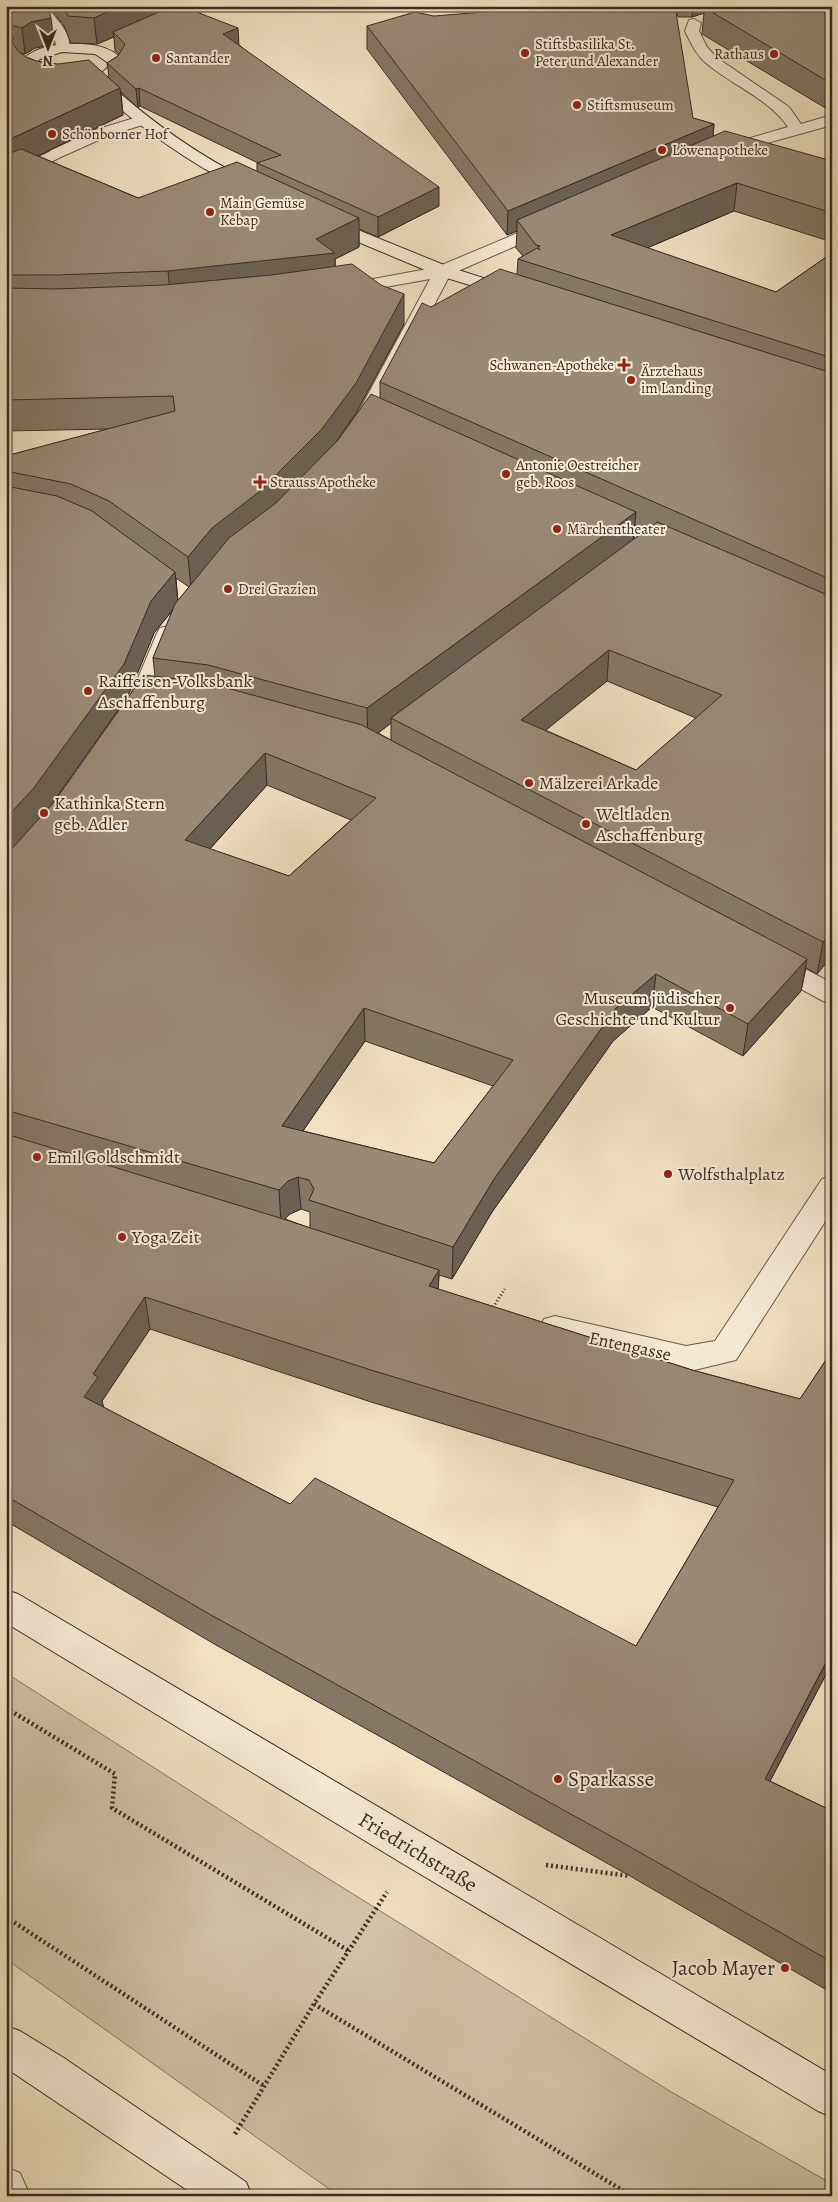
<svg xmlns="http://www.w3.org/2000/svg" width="838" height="2202" viewBox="0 0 838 2202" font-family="Alegreya,serif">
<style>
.green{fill:#d2c3a7;stroke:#867765}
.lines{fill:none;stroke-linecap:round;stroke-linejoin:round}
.pedestrian-casing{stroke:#67594b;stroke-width:2}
.minor-casing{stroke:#67594b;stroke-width:2}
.secondary-casing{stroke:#392b23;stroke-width:2}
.path-far2{stroke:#392b23;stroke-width:2;stroke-dasharray:0.5 1;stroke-linecap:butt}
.path-far1{stroke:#392b23;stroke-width:3;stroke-dasharray:1 2.5;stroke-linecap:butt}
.path{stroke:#392b23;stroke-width:4.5;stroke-dasharray:2 3;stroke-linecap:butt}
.pedestrian{fill:#f6ecd7;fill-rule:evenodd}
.minor{fill:#f6ecd7;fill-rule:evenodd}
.secondary{fill:#f6ecd7;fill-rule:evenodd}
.wall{fill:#847765;stroke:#392b23;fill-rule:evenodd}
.shaded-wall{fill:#6b6153;stroke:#392b23}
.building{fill:#998a76;stroke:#392b23;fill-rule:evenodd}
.poi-dot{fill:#8f2418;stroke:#f6ecd7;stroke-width:2}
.labels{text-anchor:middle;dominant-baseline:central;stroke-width:4;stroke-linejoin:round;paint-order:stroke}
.far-poi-label{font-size:15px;fill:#392b23;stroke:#f6ecd7;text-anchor:start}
.poi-label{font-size:18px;fill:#392b23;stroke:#f6ecd7;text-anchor:start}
.street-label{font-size:18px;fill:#392b23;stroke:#f6ecd7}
.near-poi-label{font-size:21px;fill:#392b23;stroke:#f6ecd7;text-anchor:start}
.near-street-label{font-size:21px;fill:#392b23;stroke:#f6ecd7}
</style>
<rect width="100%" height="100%" fill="#f1e2c2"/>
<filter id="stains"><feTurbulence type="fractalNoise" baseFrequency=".004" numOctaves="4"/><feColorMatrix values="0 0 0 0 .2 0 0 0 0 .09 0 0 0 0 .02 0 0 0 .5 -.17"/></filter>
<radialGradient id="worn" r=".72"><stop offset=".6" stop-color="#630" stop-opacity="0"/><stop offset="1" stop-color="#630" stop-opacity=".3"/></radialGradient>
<path class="green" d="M6 1673 300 1861 668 2090 832 2184V2196H339L6 1959Z"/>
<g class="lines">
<defs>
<path id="pedestrian" d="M57 148 63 150 65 153 63 156 6 184V173Z
M443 266 449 267 452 271 377 414 364 432 357 434 350 432 347 428 358 413 430 279 341 295 335 294 332 290 335 286 341 285Z
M168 626 176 628 179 633 152 697 141 714 133 716 125 714 122 709 130 697 157 633 160 628Z"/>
<path id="minor" d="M31 6H46C54 17 76 36 67 51H57L54 35Z
M694 19 701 23 699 31 707 47 716 57 789 107 801 124 832 115V125L731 153H719L717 150 719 147 788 127C768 98 733 86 706 63 696 55 691 43 685 31L689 20Z
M141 116 146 118 149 121 146 124 110 135 63 156H51L49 153 51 150 98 129Z
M551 219 557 220 559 224 557 228 449 275H437L434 271 437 267Z
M771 953 780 956 832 983V1004L823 1001 762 968 758 962 762 956Z
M832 1176V1211L736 1360 686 1372 574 1346 544 1337 540 1328 544 1319 555 1316 686 1346 715 1341 822 1179Z
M6 2167 20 2173 30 2196H6Z"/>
<path id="secondary" d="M187 6H207L205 9 161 27 156 28 149 24 151 21Z
M62 44C84 43 111 43 125 63L118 74 106 81C151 122 199 156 254 183L256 186 254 189H242C187 162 139 127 93 85 69 90 29 94 17 68 27 50 43 47 62 44ZM62 52 95 54 110 64C97 86 53 83 33 72L31 68 40 59Z
M326 217 449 267 518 289 521 293 518 297 512 298 437 275 320 226 318 222 320 218Z
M6 1590 18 1594 832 2075V2117L818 2111 400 1862 6 1623Z
M6 2026 20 2031 64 2058 246 2182 252 2196H196L6 2068Z"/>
</defs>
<use href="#pedestrian" class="pedestrian-casing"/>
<use href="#minor" class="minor-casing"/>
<use href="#secondary" class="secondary-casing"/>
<path class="path-far2" d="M382 6H389"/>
<path class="path-far1" d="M493 1307 505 1289"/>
<path class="path" d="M6 1708 115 1774 112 1808 349 1951
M546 1865 630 1876
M6 1917 264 2086
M314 2004 632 2196
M235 2134 314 2004 387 1892"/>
<use href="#pedestrian" class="pedestrian"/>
<use href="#minor" class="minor"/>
<use href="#secondary" class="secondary"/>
</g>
<path class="wall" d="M6 6 54 44 35 48 25 54 21 53 26 57 36 61 109 77 107 63 118 56 119 54 115 51 114 37 97 44 71 43 64 26 49 6H160L161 12 239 45 439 206 378 237 359 229V247L335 259V267L404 324 356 413 334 444 380 399V382L431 307 517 274 518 259 523 256 516 248 517 231 507 235 367 49V26L714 124 713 136 832 161V242L734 211 647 248 776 292 832 253V963L828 961 817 974 806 968 801 991 743 1056 652 1007 613 1041 492 1212 452 1279 439 1275 438 1289 692 1370 800 1399 832 1351V1663L770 1781 832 1811V1993L630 1876 216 1645 6 1521V456L108 429 6 431ZM121 92 138 108 140 106 258 163H257V171L138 198 38 156 123 115ZM635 525 646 530 634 539ZM176 578 189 587 178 601ZM173 610 153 658 155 676 48 808 128 696 154 633ZM607 681 696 718 636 770 545 730ZM391 723V740L378 733ZM267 785 351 820 289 876 210 849ZM365 1041 493 1086 434 1163 303 1131ZM301 1209 310 1212V1228L285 1219 290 1214ZM150 1329 371 1402 718 1507 636 1646 290 1504 103 1407 102 1401Z
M677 6H832V112L702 34 704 13 692 17H679L677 16Z"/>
<path class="shaded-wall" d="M120 6H160L161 16 113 32 114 37 97 44 94 18Z
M693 6H704V13L692 17Z
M51 18 54 44 35 48 25 54 22 28 31 22Z
M238 28 239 46 223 34Z
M120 88 123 115 6 171V141Z
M139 88 140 106 138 108 136 89Z
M714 124 712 147 517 220V231L507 235 508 211Z
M737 183 734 211 609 264 611 235Z
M439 187V206L378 237V217Z
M359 218V247L335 259 336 282 171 301 168 271 316 239Z
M404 294V324L356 413 323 461 191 588 188 557Z
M636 512 633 543 391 718V723L368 741 367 708Z
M175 572 178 603 154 633 128 696 39 822 6 858V818L151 601Z
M609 650 607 681 520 751 521 720Z
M265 753 267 785 188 873 185 840Z
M832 933V945L828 961 817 974 823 942Z
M807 959 801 991 743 1056 748 1024Z
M656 974 652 1007 613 1041 492 1212 452 1279 453 1247 494 1179 616 1008Z
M364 1008 365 1041 284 1158 282 1126Z
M298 1177 301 1209 290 1214 281 1223 279 1190 288 1181Z
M439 1270 438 1302 429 1286Z
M145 1297 150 1329 102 1401 104 1408 84 1397 93 1374Z
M832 1651V1663L757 1806 765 1779Z"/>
<path class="building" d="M6 6H46L49 10 51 18 31 22 22 28 6 24Z
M64 6H120L94 18 68 16Z
M173 6H181L238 28 223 34 439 187 378 217 257 163 281 155 139 88 136 89 107 63 118 56 125 44 113 32Z
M557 6H675L693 118 714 124 508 211 367 26 415 12 434 16Z
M705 6H832V84L705 8Z
M6 36 14 38 12 42 18 51 26 57 36 61 58 64 89 60 120 88 6 141Z
M725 131 832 161V213L737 183 611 235 776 292 832 253V358L518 259 537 248 540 250 538 247 540 246 536 245 517 220Z
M21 149 138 198 237 162 359 218 316 239 335 253 168 271 57 275H6V155Z
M352 264 381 285 404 294 356 383 321 430 259 492 212 528 188 557 109 501 71 484 6 471V456L175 411 173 396 6 400V288L56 289 164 285 271 275Z
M500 269 832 373V580L380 382 422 303 431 307Z
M371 394 636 512 367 708 208 665 153 658 175 604 229 538 276 503 338 440Z
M6 486 57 496 92 511 175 572 151 601 124 664 33 789 6 818Z
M657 522 832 597V933L823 942 391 718ZM609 650 722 695 636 770 521 720Z
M144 675 205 682 362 725 807 959 748 1024 656 974 616 1008 494 1179 453 1247 309 1200 314 1189 309 1180 298 1177 288 1181 279 1190 6 1110V852L10 851 54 802ZM265 753 376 798 289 876 185 840ZM364 1008 513 1060 434 1163 282 1126Z
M6 1134 280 1218 439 1270 429 1286 692 1370 800 1399 832 1351V1651L765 1779 832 1811V1962L634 1849 211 1615 6 1496ZM145 1297 371 1370 734 1480 636 1646 315 1478 290 1504 84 1397 98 1377 93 1374Z"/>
<g class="poi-dot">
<circle cx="525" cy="53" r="5"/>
<circle cx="774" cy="54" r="5"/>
<circle cx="156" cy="58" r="5"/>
<circle cx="577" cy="105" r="5"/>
<circle cx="52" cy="134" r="5"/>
<circle cx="662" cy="150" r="5"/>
<circle cx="210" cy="212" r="5"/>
<path d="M621.5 357.5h5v5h5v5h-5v5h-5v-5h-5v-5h5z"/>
<circle cx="631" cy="380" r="5"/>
<circle cx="506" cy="474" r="5"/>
<path d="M257.5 474.5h5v5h5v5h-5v5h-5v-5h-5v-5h5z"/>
<circle cx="557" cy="529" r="5"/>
<circle cx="228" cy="589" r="5"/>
<circle cx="88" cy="691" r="5"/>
<circle cx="529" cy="783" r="5"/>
<circle cx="44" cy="813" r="5"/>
<circle cx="586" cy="824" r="5"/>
<circle cx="730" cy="1008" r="5"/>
<circle cx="37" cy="1157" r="5"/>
<circle cx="668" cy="1174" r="5"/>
<circle cx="122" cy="1237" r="5"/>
<circle cx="558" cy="1779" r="5"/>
<circle cx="785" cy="1968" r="5"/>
</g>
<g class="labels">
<g class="far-poi-label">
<text x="535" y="44">Stiftsbasilika St.<tspan x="535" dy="17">Peter und Alexander</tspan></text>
<text x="764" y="54" text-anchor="end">Rathaus</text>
<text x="166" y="58">Santander</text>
<text x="587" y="105">Stiftsmuseum</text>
<text x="62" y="134">Schönborner Hof</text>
<text x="672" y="150">Löwenapotheke</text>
<text x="220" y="203">Main Gemüse<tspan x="220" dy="17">Kebap</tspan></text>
<text x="614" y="365" text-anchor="end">Schwanen-Apotheke</text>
<text x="641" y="371">Ärztehaus<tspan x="641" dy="17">im Landing</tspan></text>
<text x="516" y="465">Antonie Oestreicher<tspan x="516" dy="17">geb. Roos</tspan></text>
<text x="270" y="482">Strauss Apotheke</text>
<text x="567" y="529">Märchentheater</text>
<text x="238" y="589">Drei Grazien</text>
</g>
<g class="poi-label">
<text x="98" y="681">Raiffeisen-Volksbank<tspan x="98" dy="21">Aschaffenburg</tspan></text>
<text x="539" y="783">Mälzerei Arkade</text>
<text x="54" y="803">Kathinka Stern<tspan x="54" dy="21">geb. Adler</tspan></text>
<text x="596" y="814">Weltladen<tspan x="596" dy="21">Aschaffenburg</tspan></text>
<text x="720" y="998" text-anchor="end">Museum jüdischer<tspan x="720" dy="21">Geschichte und Kultur</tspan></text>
<text x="47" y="1157">Emil Goldschmidt</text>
<text x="678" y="1174">Wolfsthalplatz</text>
<text x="132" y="1237">Yoga Zeit</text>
</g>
<g class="street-label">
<text transform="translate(630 1346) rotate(12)">Entengasse</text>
</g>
<g class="near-poi-label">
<text x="568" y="1779">Sparkasse</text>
<text x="775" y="1968" text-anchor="end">Jacob Mayer</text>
</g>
<g class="near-street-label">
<text transform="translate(418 1852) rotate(31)">Friedrichstraße</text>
</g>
</g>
<rect width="838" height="2202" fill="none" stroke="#f1e2c2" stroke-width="25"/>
<rect x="8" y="8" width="823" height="2187" fill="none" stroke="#392b23" stroke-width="2.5"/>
<rect x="12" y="12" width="813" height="2177" fill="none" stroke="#392b23"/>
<g transform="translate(48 48) rotate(180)" stroke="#f6ecd7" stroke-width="4" paint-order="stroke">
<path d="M0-4L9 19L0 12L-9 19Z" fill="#392b23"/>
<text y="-8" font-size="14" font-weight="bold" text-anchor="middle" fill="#392b23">N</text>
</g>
<rect width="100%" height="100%" filter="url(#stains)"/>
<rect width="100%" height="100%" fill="url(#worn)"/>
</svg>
